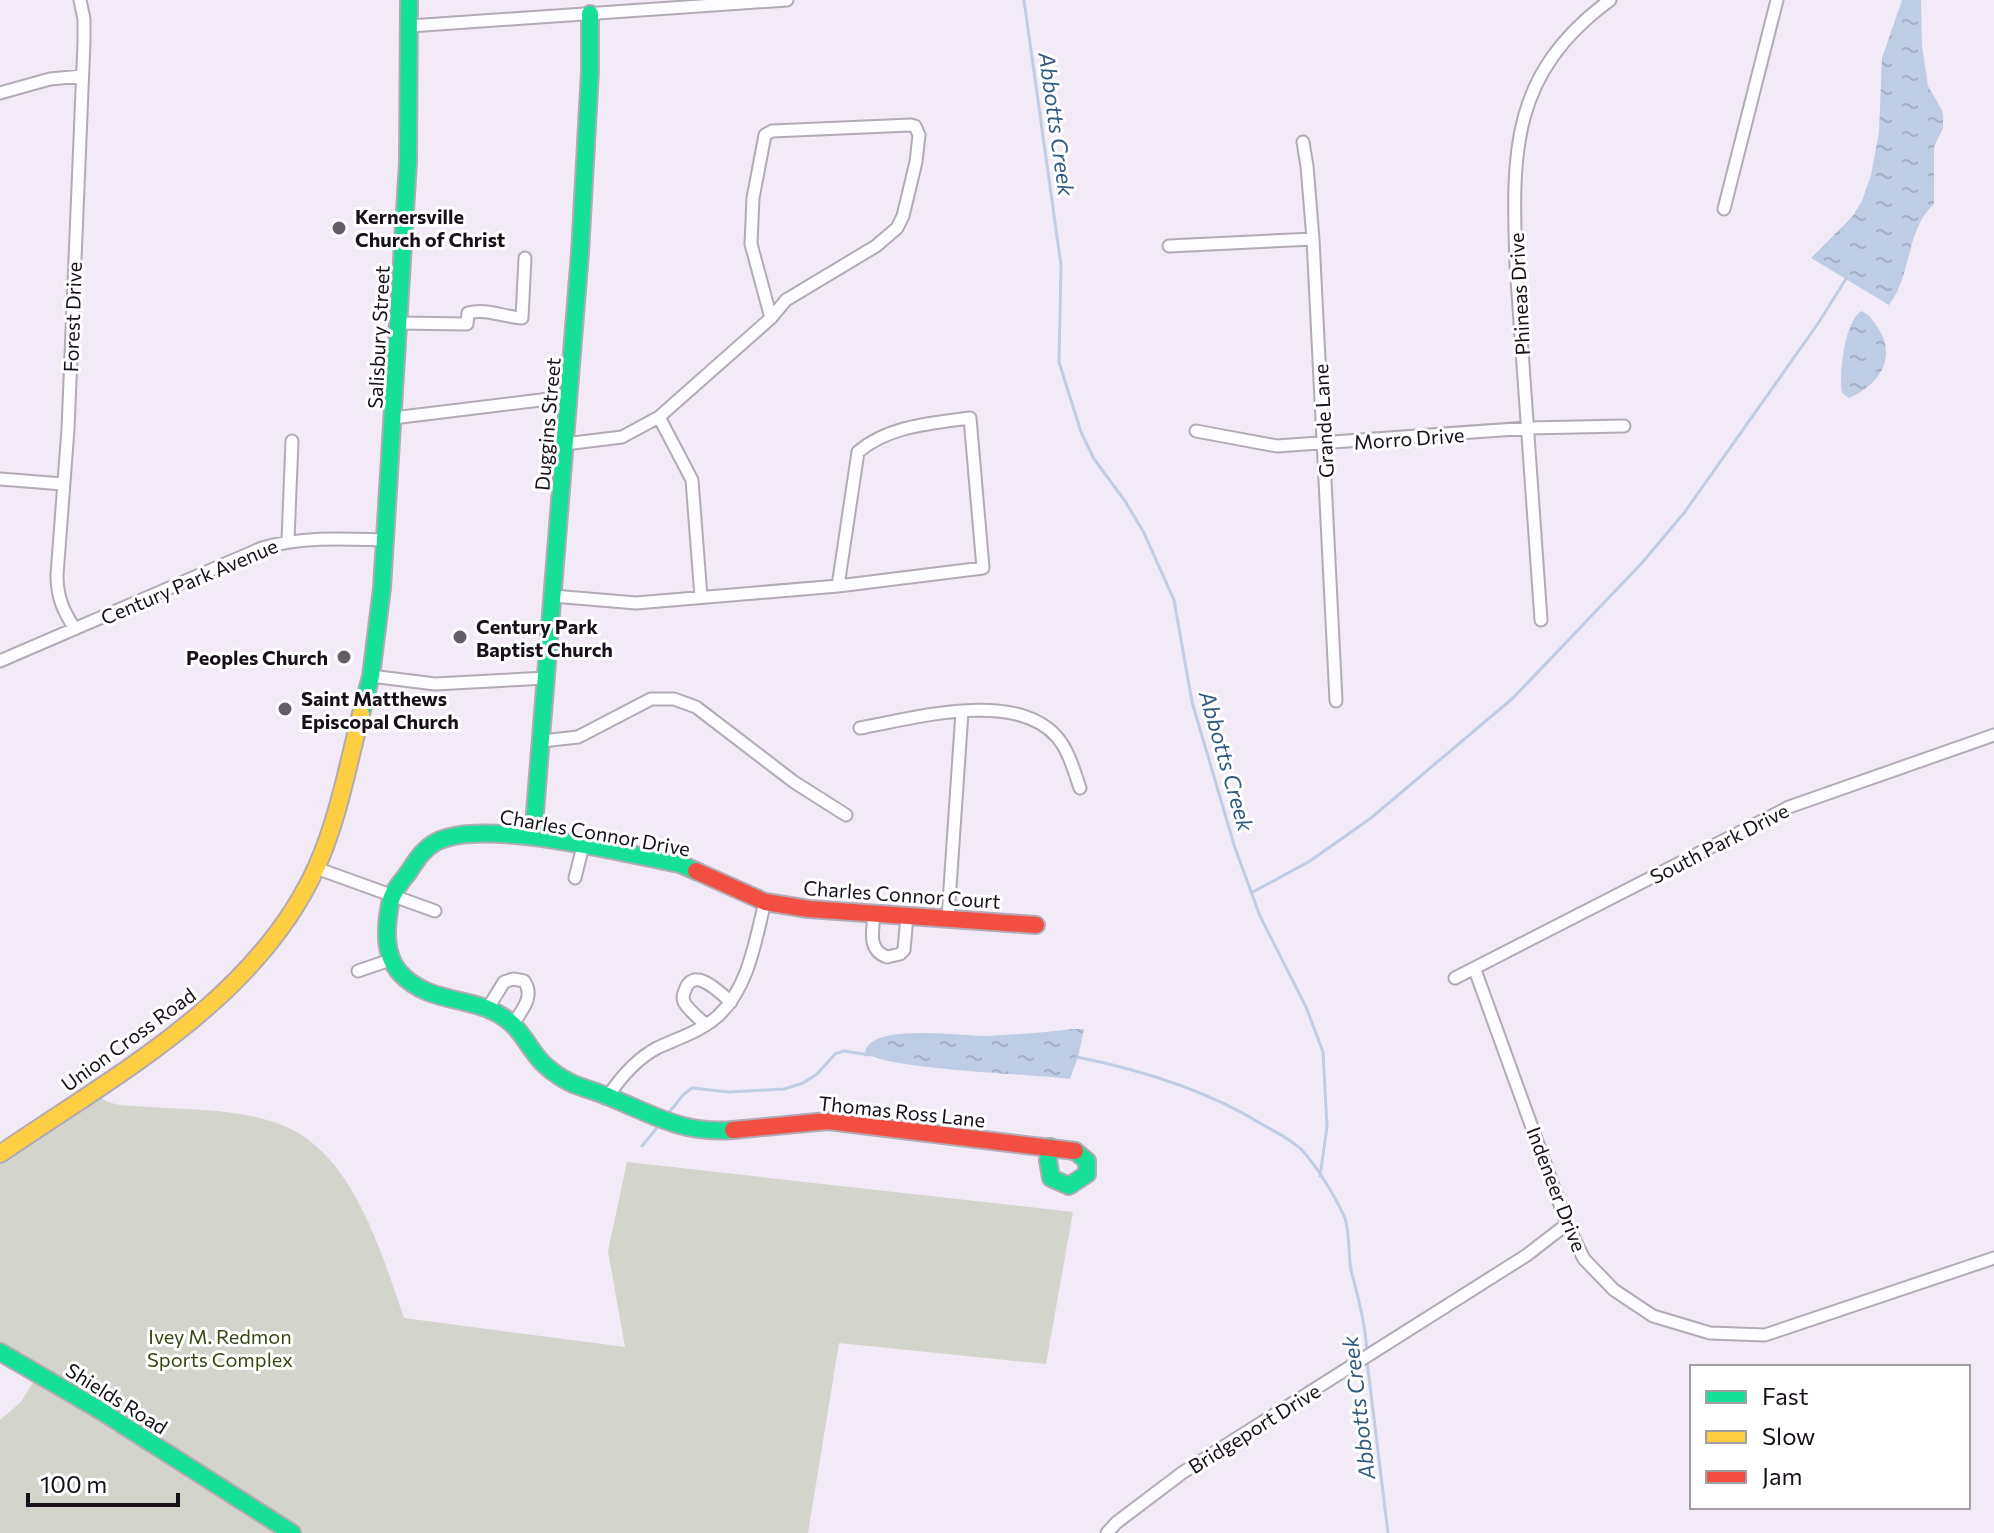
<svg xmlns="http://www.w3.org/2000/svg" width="1994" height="1533" viewBox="0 0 1994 1533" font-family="Commissioner,sans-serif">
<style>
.park{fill:#d3d4cb}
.water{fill:url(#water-ripples)}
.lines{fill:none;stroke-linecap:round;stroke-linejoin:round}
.stream{stroke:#becde3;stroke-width:3}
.street-casing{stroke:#b2aab4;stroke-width:15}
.fast-casing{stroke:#b2aab4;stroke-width:20}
.slow-casing{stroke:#b2aab4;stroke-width:20}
.jam-casing{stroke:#b2aab4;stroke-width:20}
.street{stroke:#fdfcfe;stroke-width:11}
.fast{stroke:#16e098;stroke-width:16}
.slow{stroke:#ffcf43;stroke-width:16}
.jam{stroke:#f24e42;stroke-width:16}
.poi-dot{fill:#645c67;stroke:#fff;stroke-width:3}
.labels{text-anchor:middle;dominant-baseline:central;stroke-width:6;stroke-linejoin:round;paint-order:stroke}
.poi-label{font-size:20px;font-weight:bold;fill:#170f19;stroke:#fff;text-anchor:start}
.street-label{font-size:20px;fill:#170f19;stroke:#fff}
.park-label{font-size:20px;fill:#364611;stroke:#fff}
.water-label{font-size:22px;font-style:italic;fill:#325980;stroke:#fff}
</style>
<defs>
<pattern id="water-ripples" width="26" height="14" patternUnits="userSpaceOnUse" patternTransform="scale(2)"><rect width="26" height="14" fill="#becde3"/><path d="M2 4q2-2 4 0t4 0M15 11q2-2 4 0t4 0" fill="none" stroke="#a3afc2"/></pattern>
</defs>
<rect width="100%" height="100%" fill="#f3eaf7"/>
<path class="park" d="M93 1091C107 1108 129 1105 150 1107 194 1110 248 1109 289 1128 355 1159 382 1255 404 1318L625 1347 608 1251 627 1162 1073 1212 1046 1364 839 1343 808 1533H0V1420L21 1402 38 1374 0 1352V1154Z"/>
<path class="water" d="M1902 0H1921L1922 45 1928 86 1942 110 1943 118V128L1934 147V204C1906 229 1912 275 1889 305L1811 258 1852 217 1862 201 1871 175 1879 132 1882 58Z
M1861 311C1870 315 1873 320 1878 328 1898 358 1878 386 1849 398L1842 393C1839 374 1844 323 1861 311Z
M1070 1029H1084L1078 1057 1070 1079C1035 1074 883 1070 865 1052 871 1022 965 1037 989 1036 1016 1034 1043 1033 1070 1029Z"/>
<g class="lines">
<path class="stream" d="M1024 0 1061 265 1059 362 1081 432 1094 459 1125 501 1144 533 1174 600 1192 702 1235 848 1260 916 1306 1007 1323 1052 1327 1127 1320 1176
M1251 893 1310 861 1371 818 1513 698 1641 564 1684 513 1817 325 1846 279
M1077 1057C1142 1070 1209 1091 1265 1126 1278 1133 1290 1139 1301 1149 1316 1165 1335 1196 1344 1216 1350 1228 1348 1254 1351 1270 1358 1297 1366 1326 1367 1354
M667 1115 683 1095 692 1088 729 1092 784 1089 803 1083 817 1074 835 1054 844 1051 870 1055
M642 1146 660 1124
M1367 1361 1388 1533"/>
<defs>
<path id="street" d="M410 26 787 0
M0 93 50 79 82 76
M911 125 915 126 919 135 916 162 903 216 897 228 876 246 786 300 771 318 751 244 753 198 765 135 772 131Z
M1303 142 1307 166 1313 239 1336 701
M1724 209 1777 0
M1169 246 1313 239
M398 323 467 324 468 313C487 308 503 317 522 318L525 258
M659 417 692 480 701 597
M393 418 557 398
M970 418 983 568 838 586 858 452C888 426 932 423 970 418Z
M1196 431 1277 446 1528 428 1624 426
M565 444 622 437 659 417 771 318
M0 479 63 484
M288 540 292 441
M553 596 636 603 838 586
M1541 620 1516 265C1512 152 1510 74 1610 0
M75 629C63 611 57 597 57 575L68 429 84 42V19L80 0
M0 661 262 548C303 536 343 539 386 540
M371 676 435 684 546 678
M860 728C915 718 1015 689 1057 737 1069 751 1074 771 1080 788
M542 741 578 737 651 699H674L696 707 794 782 846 815
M316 868 435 911
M575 878 583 846
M874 914C873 931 867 950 887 957L900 954 904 950 907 916
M948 917 962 712
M1475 970 1567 1224 1584 1259 1614 1290 1653 1316 1710 1333 1765 1335 1994 1258
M358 971 393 959
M1455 978 1789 807 1994 735
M488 1008 504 982 513 979 524 981C535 996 522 1010 513 1024
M706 1025C700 1019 688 1010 684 1002 682 997 683 994 685 990 694 965 720 993 731 1002
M608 1096C621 1077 636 1059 657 1048 678 1038 700 1032 718 1016 749 987 755 941 765 902
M1107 1533 1116 1523 1182 1473 1527 1255 1567 1224"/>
<path id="fast" d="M361 714 371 676 382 588 408 162 409 0
M533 837 580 253 590 71V14
M696 871 680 864C624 854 483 817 436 842 423 849 416 861 408 873 401 882 392 892 390 904 386 926 383 954 400 973 432 1008 481 993 513 1025 526 1037 533 1056 547 1067 570 1087 586 1087 612 1098 655 1116 684 1134 733 1130
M1050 1147 1048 1160 1051 1178 1069 1186 1087 1174V1161L1075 1151
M0 1352 98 1409 292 1533"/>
<path id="slow" d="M0 1154C115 1075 257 1000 317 866 338 819 348 765 361 714"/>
<path id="jam" d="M696 871 765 902 809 909 1036 925
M733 1130 828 1121 1075 1151"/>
</defs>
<use href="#street" class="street-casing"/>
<use href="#fast" class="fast-casing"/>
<use href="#slow" class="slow-casing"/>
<use href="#jam" class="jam-casing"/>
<use href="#street" class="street"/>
<use href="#fast" class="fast"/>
<use href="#slow" class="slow"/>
<use href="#jam" class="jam"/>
</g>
<g class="poi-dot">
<circle cx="339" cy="228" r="8"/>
<circle cx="460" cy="637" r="8"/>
<circle cx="344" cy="657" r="8"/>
<circle cx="285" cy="709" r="8"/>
</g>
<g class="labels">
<g class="poi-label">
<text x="355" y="216">Kernersville<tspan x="355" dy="23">Church of Christ</tspan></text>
<text x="476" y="626">Century Park<tspan x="476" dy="23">Baptist Church</tspan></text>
<text x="328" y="657" text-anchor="end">Peoples Church</text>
<text x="301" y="698">Saint Matthews<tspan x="301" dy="23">Episcopal Church</tspan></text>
</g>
<g class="street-label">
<text transform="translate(1519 294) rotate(-93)">Phineas Drive</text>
<text transform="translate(72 317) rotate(-88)">Forest Drive</text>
<text transform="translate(378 337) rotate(-87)">Salisbury Street</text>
<text transform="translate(1323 421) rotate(-93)">Grande Lane</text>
<text transform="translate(547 424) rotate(-85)">Duggins Street</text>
<text transform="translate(1409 438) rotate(-4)">Morro Drive</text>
<text transform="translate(189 581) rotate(-23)">Century Park Avenue</text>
<text transform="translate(595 832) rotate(10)">Charles Connor Drive</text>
<text transform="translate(1719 843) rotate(-27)">South Park Drive</text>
<text transform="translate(902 894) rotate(4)">Charles Connor Court</text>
<text transform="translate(128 1039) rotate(-36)">Union Cross Road</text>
<text transform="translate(902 1111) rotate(6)">Thomas Ross Lane</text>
<text transform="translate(1557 1189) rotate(69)">Indeneer Drive</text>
<text transform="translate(117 1398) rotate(32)">Shields Road</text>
<text transform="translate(1254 1428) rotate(-32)">Bridgeport Drive</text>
</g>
<g class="park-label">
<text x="220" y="1336">Ivey M. Redmon<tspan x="220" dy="23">Sports Complex</tspan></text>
</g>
<g class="water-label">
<text transform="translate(1057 124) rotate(82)">Abbotts Creek</text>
<text transform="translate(1227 761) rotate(74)">Abbotts Creek</text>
<text transform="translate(1358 1408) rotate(-97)">Abbotts Creek</text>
</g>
</g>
<rect x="1690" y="1365" width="280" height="144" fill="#ffffff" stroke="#a29fa3" stroke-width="2"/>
<rect x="1706" y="1391" width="40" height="12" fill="#16e098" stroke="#a29fa3" stroke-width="2"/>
<text x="1762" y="1405" font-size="24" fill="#170f19">Fast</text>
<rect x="1706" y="1431" width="40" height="12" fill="#ffcf43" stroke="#a29fa3" stroke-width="2"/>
<text x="1762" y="1445" font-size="24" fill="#170f19">Slow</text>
<rect x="1706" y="1471" width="40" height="12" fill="#f24e42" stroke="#a29fa3" stroke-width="2"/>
<text x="1762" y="1485" font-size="24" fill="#170f19">Jam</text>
<path d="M28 1493v12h150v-12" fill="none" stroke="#170f19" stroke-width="4"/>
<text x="40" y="1493" font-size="24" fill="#170f19" stroke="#ffffff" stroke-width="6" paint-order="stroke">100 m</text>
</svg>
